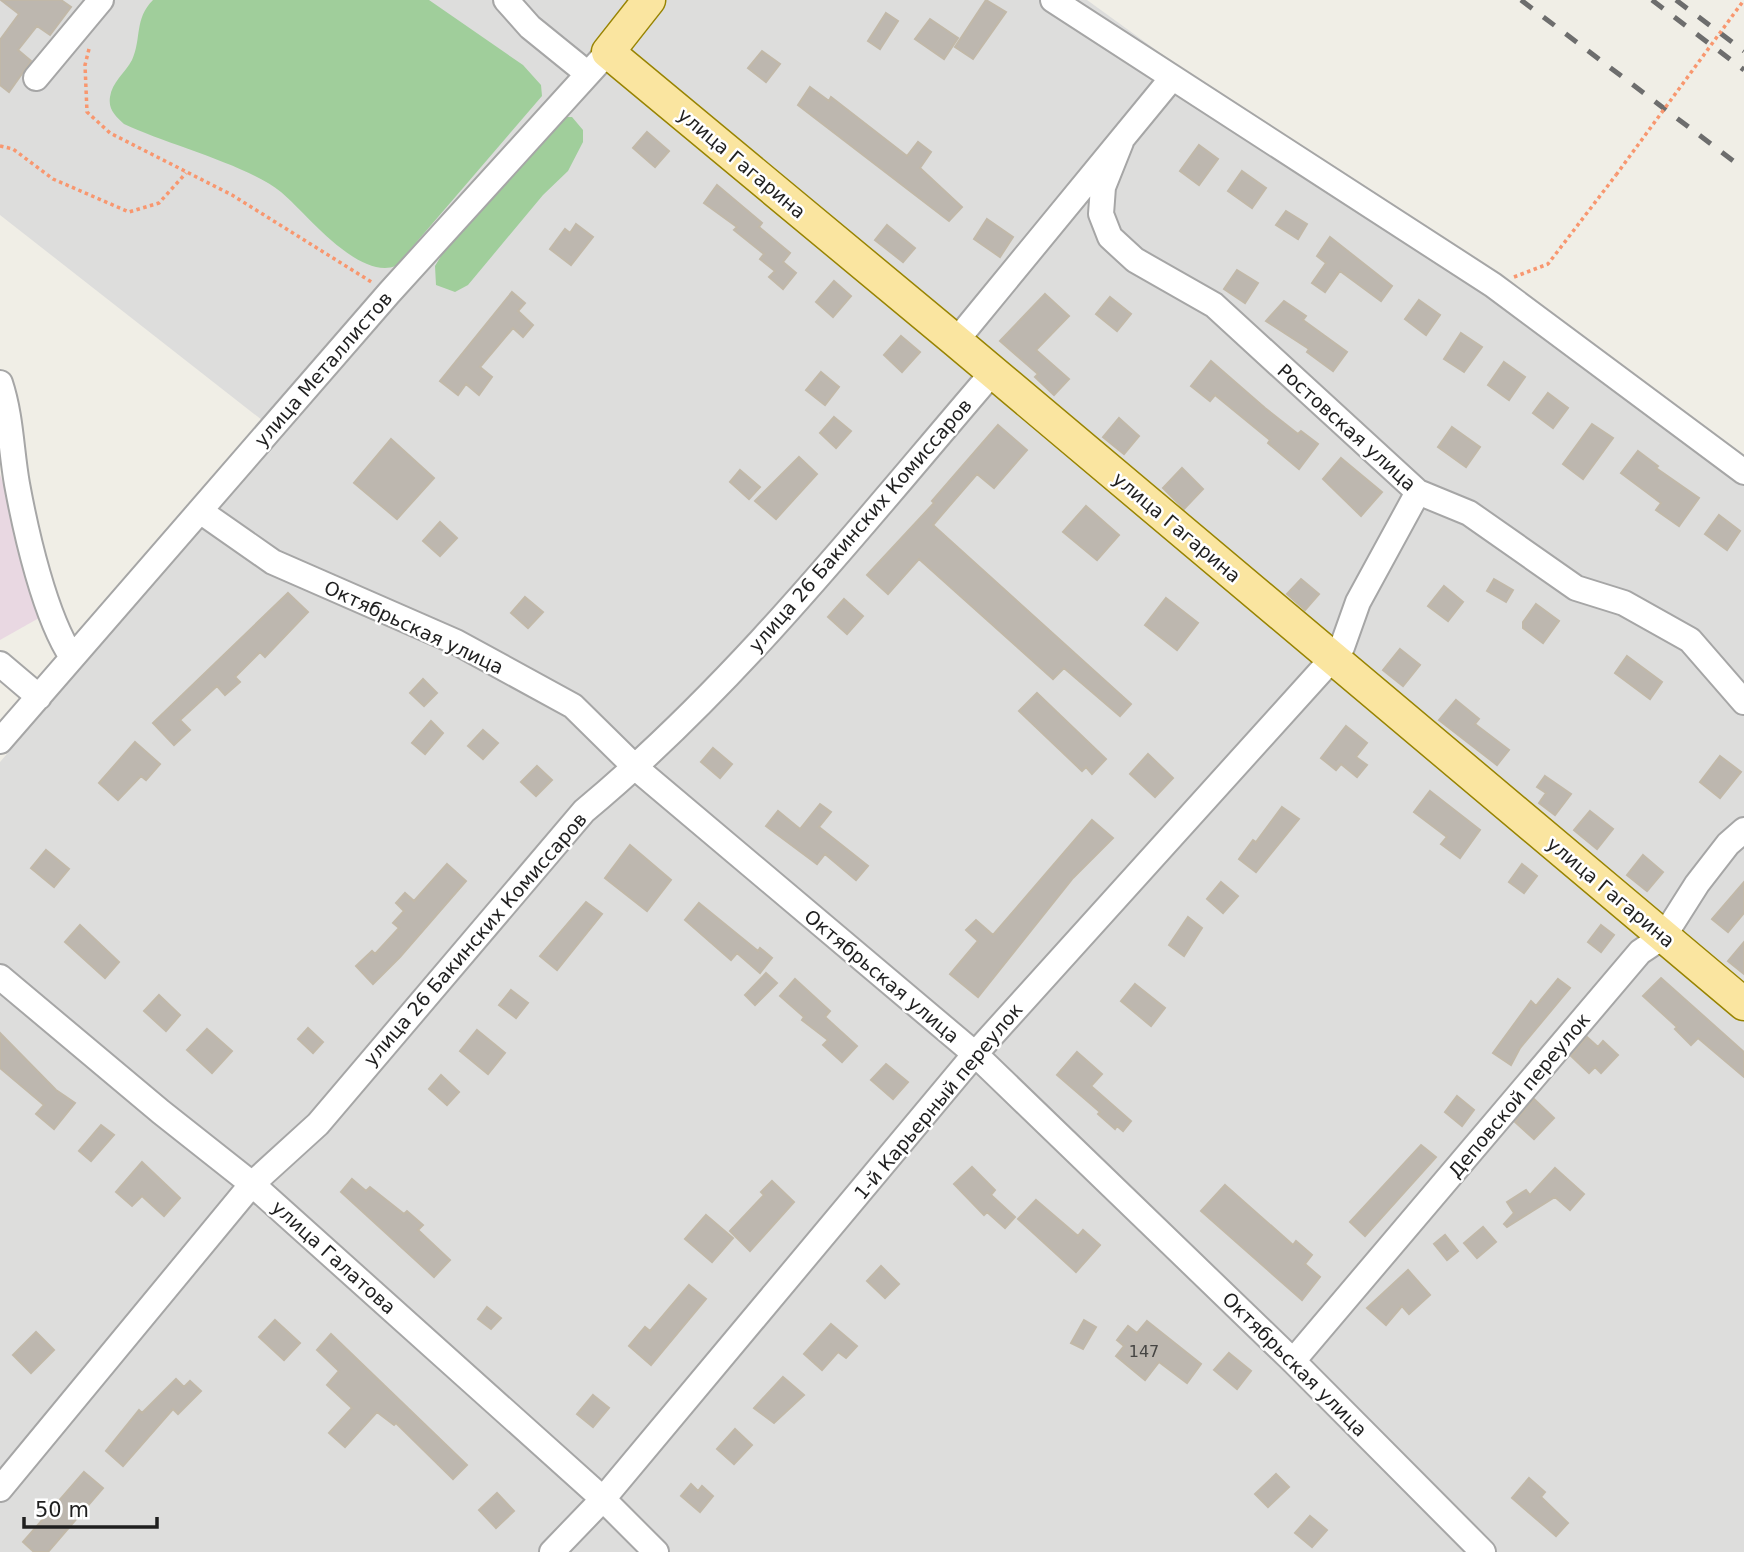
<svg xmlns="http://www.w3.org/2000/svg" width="1744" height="1552" viewBox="0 0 1744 1552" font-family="'DejaVu Sans',sans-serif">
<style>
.residential{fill:#dddddc}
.industrial{fill:#e9d8e2}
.forest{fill:#a0ce9b}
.building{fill:#bdb7af;stroke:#c1b8a8;stroke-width:2}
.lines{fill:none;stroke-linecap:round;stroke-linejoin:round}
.minor-casing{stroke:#a6a6a6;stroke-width:28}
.major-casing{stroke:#988402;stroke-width:35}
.path{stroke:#f8976f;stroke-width:3.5;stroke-dasharray:3.5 3.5;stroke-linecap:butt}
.minor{stroke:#fff;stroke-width:24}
.major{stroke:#fae5a0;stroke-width:32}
.rail{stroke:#6d6d6d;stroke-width:5;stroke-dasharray:14 14;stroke-linecap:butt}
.path-bridge{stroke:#f8976f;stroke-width:3.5;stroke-dasharray:3.5 3.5;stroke-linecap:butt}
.labels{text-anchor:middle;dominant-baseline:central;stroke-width:5;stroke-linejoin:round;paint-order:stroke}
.number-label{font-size:16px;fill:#464543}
.street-label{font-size:19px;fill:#1f1f1f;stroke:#fff}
</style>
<rect width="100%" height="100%" fill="#f0eee6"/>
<path class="residential" d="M0 0H1087L1744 476V1552H0V762L281 435 0 215Z"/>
<path class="industrial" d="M0 474 34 578 39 618 0 640Z"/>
<path class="forest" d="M153 0H429L523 65 541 85 542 96 396 266C358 280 308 215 281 192 248 165 166 144 124 124 116 116 108 110 110 97 112 82 125 73 132 60 142 38 134 19 153 0Z
M565 117H572L583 130V142L568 171 543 195 468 285 455 292 436 285 435 266 444 251 553 124Z"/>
<path class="building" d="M1 0H61L71 7 50 35 37 26 18 50 31 61 9 92 0 85V40L19 14Z
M986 0 1006 12 973 59 955 47Z
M886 13 898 21 880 49 868 41Z
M930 19 958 38 944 59 915 39Z
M762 51 780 64 766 82 748 68Z
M810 87 829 101 831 97 907 156 918 142 931 152 920 168 962 207 949 221 798 105Z
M647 132 669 151 655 167 633 148Z
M1199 145 1218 159 1199 185 1180 171Z
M1242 171 1266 188 1252 208 1228 191Z
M717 185 762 223 759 227 790 253 783 262 796 273 783 289 769 277 775 271 760 259 764 254 734 230 737 227 704 203Z
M1286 211 1307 224 1298 239 1276 225Z
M987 219 1013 237 1000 257 974 239Z
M576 224 593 237 571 265 550 249 565 229 570 233Z
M887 225 915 248 903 262 875 240Z
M1330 237 1392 286 1381 301 1340 271 1325 292 1312 283 1326 263 1317 256Z
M1237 270 1258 283 1245 303 1224 289Z
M834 281 851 296 833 317 816 302Z
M512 292 525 303 518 311 533 325 523 337 513 328 480 367 492 377 479 395 466 384 458 395 440 381Z
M1045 294 1069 316 1036 350 1069 379 1054 395 1035 377 1038 374 1000 341Z
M1110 297 1131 314 1117 331 1096 314Z
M1419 300 1440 315 1426 335 1405 319Z
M1284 301 1306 316 1303 320 1347 352 1333 371 1307 352 1309 349 1266 321Z
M1461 333 1482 347 1464 372 1444 359Z
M901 336 920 352 902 372 884 355Z
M1211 361 1265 408 1298 434 1301 431 1318 444 1299 469 1268 443 1270 440 1215 395 1210 401 1191 386Z
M1504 362 1525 377 1509 400 1488 385Z
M821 372 839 387 825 405 806 390Z
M1548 393 1568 408 1553 428 1533 413Z
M834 417 851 431 836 448 820 433Z
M1119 418 1139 436 1124 454 1103 437Z
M1592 424 1613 438 1583 479 1563 464Z
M998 425 1027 450 994 488 977 474 933 525 1131 704 1120 716 1064 668 1053 679 919 559 888 594 867 575 934 503 932 501Z
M1452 427 1480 447 1466 467 1438 447Z
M391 439 434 478 397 519 354 483Z
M1638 451 1658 466 1656 468 1699 498 1679 526 1656 510 1661 503 1621 473Z
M799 457 817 474 776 519 755 501Z
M1341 458 1382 492 1361 516 1323 479Z
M1182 468 1203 489 1184 509 1163 488Z
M740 470 760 487 749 499 730 482Z
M1086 506 1119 535 1097 560 1063 532Z
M1719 515 1740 531 1727 550 1705 534Z
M440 522 457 538 440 556 423 541Z
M1301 579 1319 594 1305 610 1287 594Z
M1494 579 1513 590 1506 602 1487 591Z
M1444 586 1463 602 1448 621 1428 606Z
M288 593 308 612 265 657 260 652 235 677 240 682 225 695 217 686 180 720 190 730 174 745 153 723Z
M525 597 543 612 528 628 511 613Z
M1166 598 1198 623 1177 650 1145 625Z
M844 599 863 616 847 634 828 617Z
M1536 604 1559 621 1543 643 1523 628V622Z
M1400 649 1420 665 1403 686 1383 670Z
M1627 656 1662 682 1650 699 1615 673Z
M423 679 437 693 424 706 410 693Z
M1037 693 1106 759 1092 774 1086 767 1082 771 1019 711Z
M1456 700 1479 719 1475 724 1509 750 1497 765 1439 720Z
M431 721 443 733 425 754 412 743Z
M1346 726 1367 743 1356 757 1367 765 1357 777 1341 764 1336 770 1321 758Z
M483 730 498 743 483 759 468 746Z
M135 742 160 764 146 780 141 776 118 800 99 783Z
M713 748 732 764 720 778 701 762Z
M1148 754 1173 778 1155 797 1130 774Z
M1720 756 1741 772 1720 798 1700 782Z
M537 766 552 780 536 796 521 782Z
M1545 776 1571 794 1555 815 1539 803 1546 793 1537 787Z
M1430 791 1480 830 1460 858 1441 844 1447 837 1414 812Z
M820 804 831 812 819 827 868 866 856 880 825 854 817 864 766 826 778 811 800 829Z
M1282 807 1299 819 1256 872 1239 859 1253 840 1256 842Z
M1590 811 1613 829 1597 849 1574 830Z
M1092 820 1113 838 1073 878 978 997 950 974 978 941 966 930 976 920 993 935Z
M630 845 671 880 647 911 605 878Z
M46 850 69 869 54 887 31 868Z
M1643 855 1663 872 1647 891 1627 875Z
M447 864 466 881 400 957 373 984 356 966 372 951 375 954 399 928 393 923 404 911 396 903 405 893 414 901Z
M1522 864 1537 876 1524 893 1509 882Z
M1221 882 1238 896 1223 913 1207 899Z
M1744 882V913L1728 932 1712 919Z
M586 902 602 914 557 970 540 956Z
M699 903 758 951 760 948 772 958 760 973 737 953 731 960 685 920Z
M1188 917 1202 928 1184 956 1169 945Z
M80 925 119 962 105 978 65 942Z
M1601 925 1614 935 1601 952 1588 942Z
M1744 942V974L1728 961Z
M766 973 777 983 755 1005 745 995Z
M1661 978 1744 1052V1077L1698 1038 1691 1045 1675 1029 1677 1027 1643 996Z
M795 979 830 1011 825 1017 857 1046 842 1062 823 1045 828 1040 802 1020 804 1017 780 996Z
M1558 979 1570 988 1520 1048 1511 1065 1493 1053 1531 1001 1536 1006Z
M1135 984 1165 1008 1151 1026 1121 1001Z
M511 990 528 1003 516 1018 499 1005Z
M159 995 180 1015 166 1031 144 1011Z
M308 1028 323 1042 313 1053 298 1039Z
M207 1029 232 1051 212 1073 187 1050Z
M477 1030 505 1053 488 1074 460 1051Z
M0 1033 56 1090 75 1103 54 1129 36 1114 44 1105 0 1068Z
M1587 1037 1598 1047 1603 1041 1618 1055 1601 1073 1595 1067 1589 1073 1571 1056Z
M1077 1052 1102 1074 1091 1086 1131 1121 1123 1131 1117 1126 1115 1129 1098 1114 1100 1112 1057 1075Z
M886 1064 908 1082 893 1099 871 1080Z
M441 1075 459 1092 447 1105 429 1089Z
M1457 1096 1474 1110 1462 1126 1445 1112Z
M1534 1099 1554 1118 1534 1139 1515 1122Z
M101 1125 114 1135 91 1161 79 1151Z
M1421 1145 1436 1157 1365 1236 1350 1222Z
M142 1162 180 1198 164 1216 142 1196 132 1206 116 1192Z
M972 1167 995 1190 991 1195 1015 1217 1005 1228 987 1212 984 1215 954 1184Z
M1555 1168 1584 1194 1570 1210 1555 1197 1507 1227 1504 1224 1514 1213 1507 1202 1526 1190 1530 1195Z
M352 1179 366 1191 370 1187 404 1214 407 1211 423 1225 418 1230 450 1260 434 1277 341 1192Z
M772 1181 794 1202 750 1251 730 1231 764 1195 761 1192Z
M1225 1185 1293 1245 1296 1241 1312 1255 1305 1264 1320 1277 1302 1300 1201 1211Z
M1036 1200 1078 1236 1083 1230 1100 1245 1076 1272 1018 1219Z
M706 1215 733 1238 712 1262 685 1239Z
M1483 1227 1496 1242 1477 1258 1464 1243Z
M1445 1235 1458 1251 1447 1260 1434 1244Z
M881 1266 899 1284 885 1298 867 1281Z
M1408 1270 1430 1295 1409 1314 1402 1306 1386 1325 1367 1308Z
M689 1285 706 1299 651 1365 629 1346 645 1327 650 1331Z
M487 1307 501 1318 491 1329 478 1319Z
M275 1320 300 1343 284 1360 259 1337Z
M1084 1320 1096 1327 1083 1349 1071 1343Z
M1147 1321 1201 1364 1187 1383 1159 1362 1145 1380 1116 1356 1124 1346 1117 1340 1128 1326 1137 1333Z
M831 1324 857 1346 846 1358 838 1352 822 1370 804 1354Z
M36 1332 54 1350 31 1373 13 1355Z
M331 1334 467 1465 453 1479 396 1423 394 1425 377 1412 345 1447 329 1433 352 1408 327 1385 339 1371 317 1350Z
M1229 1353 1251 1371 1237 1389 1214 1370Z
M783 1377 804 1395 774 1423 754 1408Z
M176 1379 184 1387 190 1381 201 1391 178 1414 173 1409 123 1466 106 1451 139 1410 142 1413Z
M593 1395 609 1408 593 1427 577 1414Z
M735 1429 752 1445 734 1464 717 1449Z
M84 1472 103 1488 48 1552H34L23 1542Z
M1276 1474 1289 1487 1268 1507 1255 1494Z
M1529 1478 1545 1492 1541 1497 1568 1523 1556 1536 1512 1498Z
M691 1484 698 1491 702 1486 713 1496 700 1512 681 1496Z
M497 1493 514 1511 496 1528 479 1510Z
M1310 1516 1327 1530 1312 1547 1295 1533Z"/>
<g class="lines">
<defs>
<path id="minor" d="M506 0 530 27 588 74
M1053 0 1493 285 1744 472
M36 78 101 0
M1121 142 1103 187 1101 214 1110 237 1135 260 1214 305 1418 492 1469 513 1576 588 1624 603 1690 640 1744 702
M956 341 1172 78
M0 383C11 416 11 450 17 484 26 533 45 617 72 657
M200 511 273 562 456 642 573 706 636 768 975 1054 1293 1361 1483 1552
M0 664 39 697
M0 741 389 293 608 52
M0 977 161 1112 252 1184 603 1499 656 1552
M1293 1361 1640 952 1664 936 1697 884 1728 844 1744 830
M0 1489 252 1184 318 1124 584 811C738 683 863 523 993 372
M552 1552 603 1499 975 1054 1332 659 1342 647 1358 602 1418 492"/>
<path id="major" d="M649 0 608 52 956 341 1744 1004"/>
</defs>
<use href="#minor" class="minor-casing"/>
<use href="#major" class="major-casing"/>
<path class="path" d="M89 49 85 65 87 112 110 133 232 195 373 283
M0 146 13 149 53 179 129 212 159 203 186 173
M1514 277 1548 264 1616 175"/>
<use href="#minor" class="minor"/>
<use href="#major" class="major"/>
<path class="rail" d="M1521 0 1744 169
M1652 0 1744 70
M1676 0 1744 51"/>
<path class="path-bridge" d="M1616 175 1744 0"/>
</g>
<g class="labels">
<g class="number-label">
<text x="1144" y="1351">147</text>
</g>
<g class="street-label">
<text transform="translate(742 163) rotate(40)">улица Гагарина</text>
<text transform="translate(323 369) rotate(-49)">улица Металлистов</text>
<text transform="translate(1347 427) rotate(42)">Ростовская улица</text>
<text transform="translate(860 525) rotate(-49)">улица 26 Бакинских Комиссаров</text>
<text transform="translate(1177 527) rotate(40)">улица Гагарина</text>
<text transform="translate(414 627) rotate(25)">Октябрьская улица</text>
<text transform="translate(1611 892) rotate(40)">улица Гагарина</text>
<text transform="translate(475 939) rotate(-49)">улица 26 Бакинских Комиссаров</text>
<text transform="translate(882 976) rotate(40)">Октябрьская улица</text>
<text transform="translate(1519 1095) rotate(-50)">Деповской переулок</text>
<text transform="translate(938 1101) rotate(-50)">1-й Карьерный переулок</text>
<text transform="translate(334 1257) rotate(42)">улица Галатова</text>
<text transform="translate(1295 1364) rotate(45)">Октябрьская улица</text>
</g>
</g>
<path d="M24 1517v10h133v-10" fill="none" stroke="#1f1f1f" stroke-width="3.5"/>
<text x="35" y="1517" font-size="21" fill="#1f1f1f" stroke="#ffffff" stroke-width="5" paint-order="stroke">50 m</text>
</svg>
